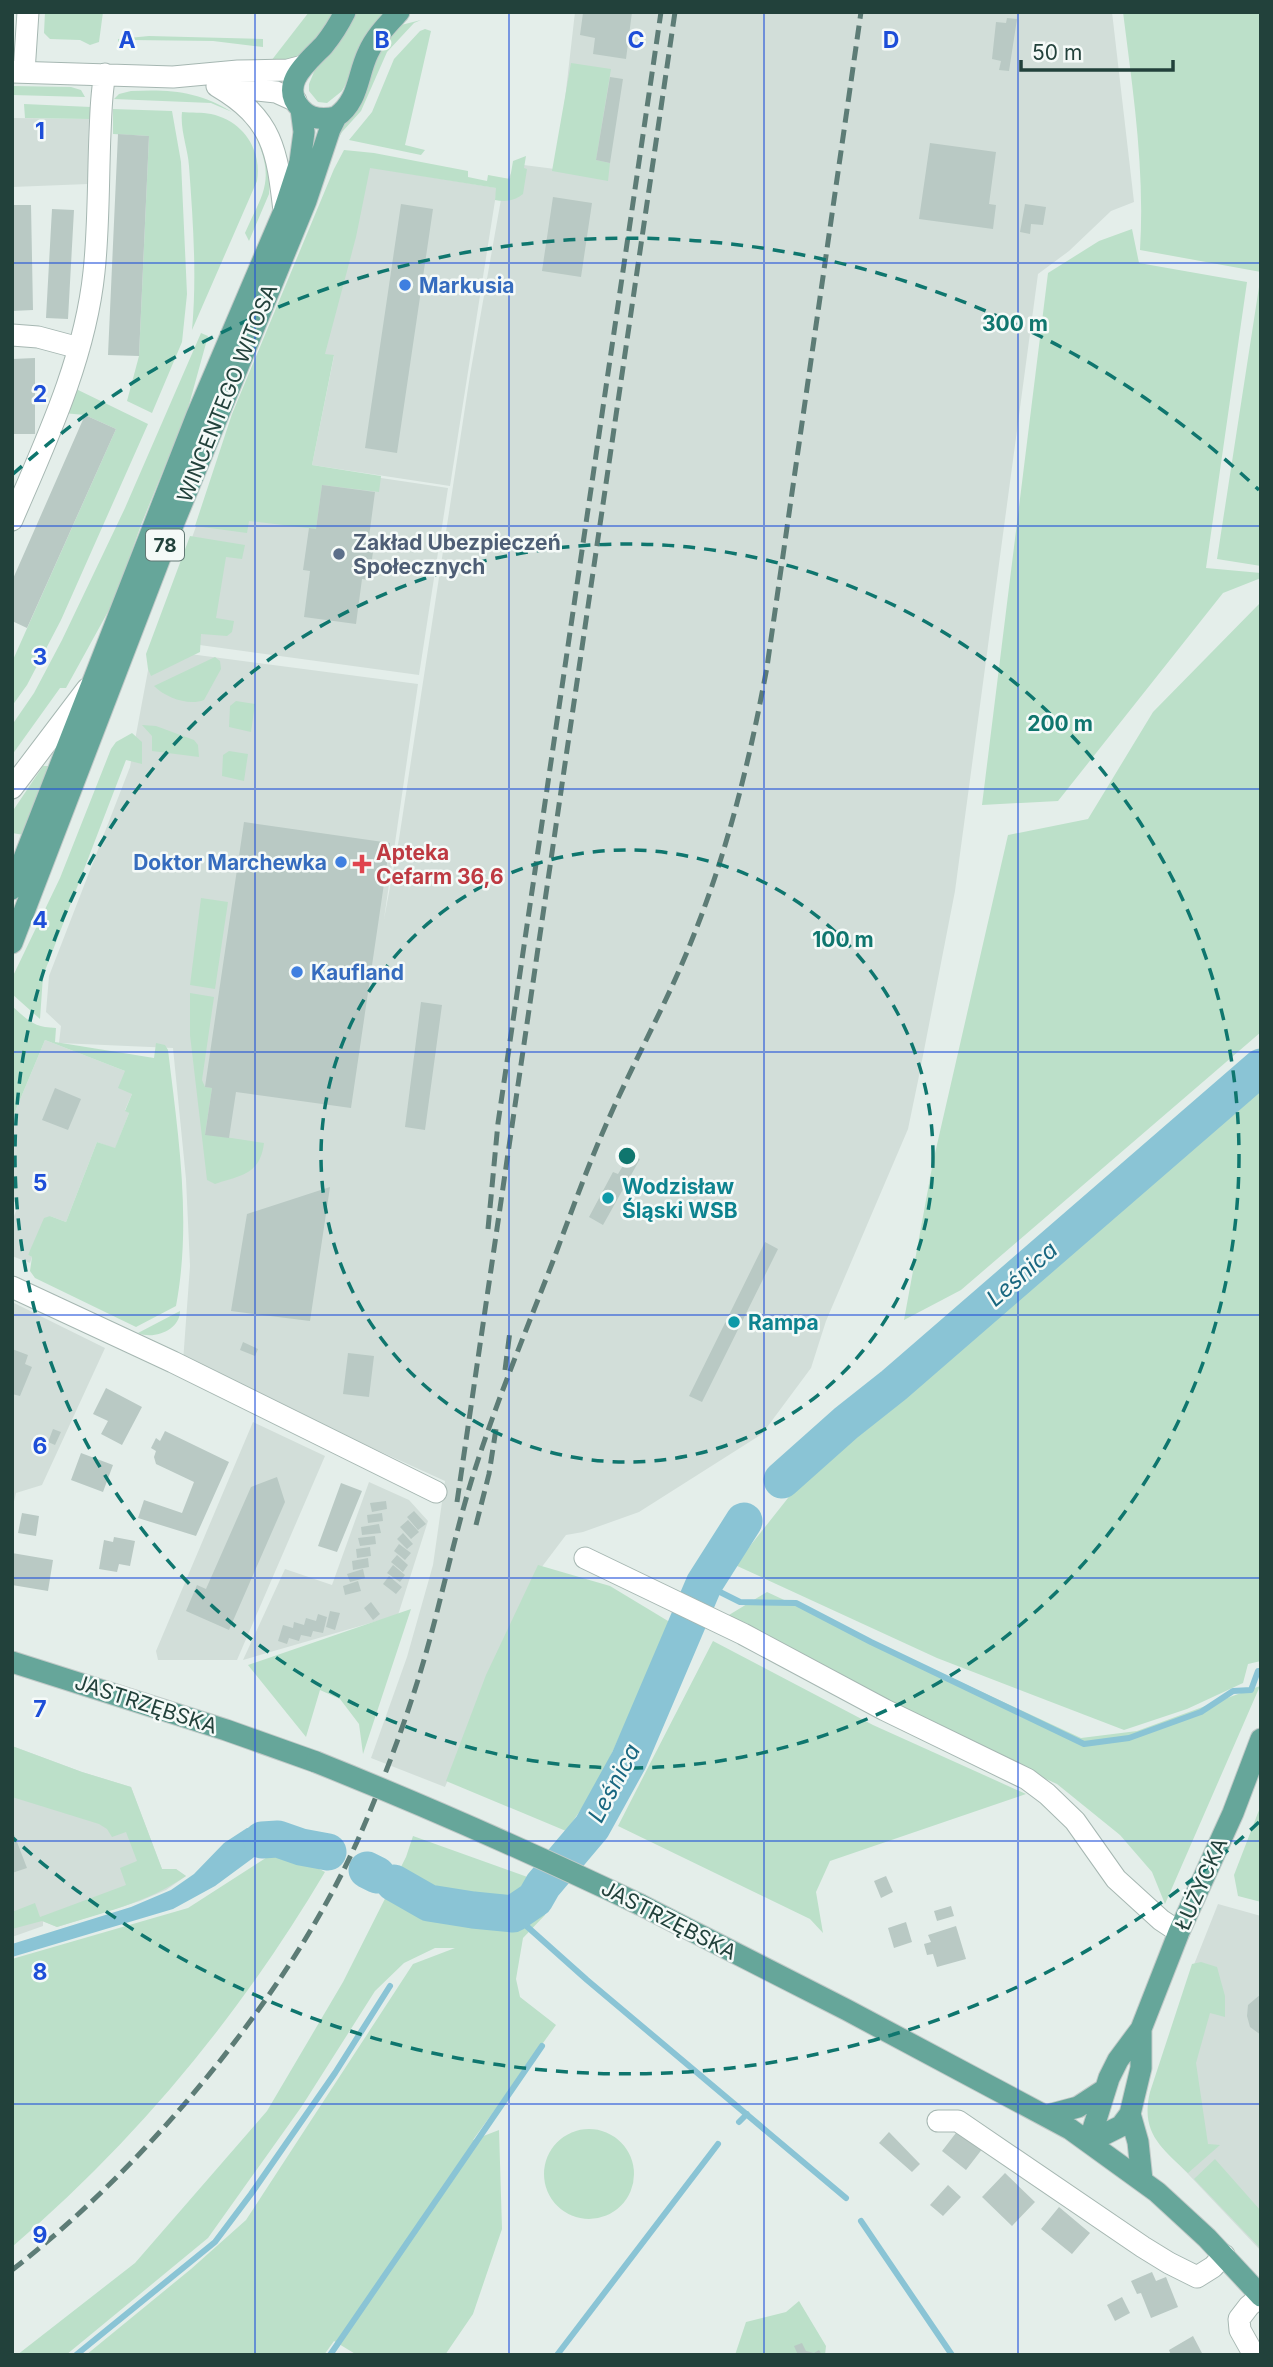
<svg xmlns="http://www.w3.org/2000/svg" width="1273" height="2367" viewBox="0 0 1273 2367" font-family="Inter,sans-serif">
<style>
.built{fill:#d2ded9}
.green{fill:#bce0c9}
.water{fill:#8ac4d5}
.lines{fill:none;stroke-linecap:round;stroke-linejoin:round}
.stream{stroke:#8ac4d5;stroke-width:6}
.river{stroke:#8ac4d5;stroke-width:37}
.building{fill:#b9c9c4}
.minor-casing{stroke:#a6b7b2;stroke-width:23}
.major-casing{stroke:#c1cac8;stroke-width:23}
.minor{stroke:#fff;stroke-width:21}
.major{stroke:#66a69a;stroke-width:21}
.rail{stroke:#5d7c76;stroke-width:5;stroke-dasharray:14 7;stroke-linecap:butt}
.major-bridge-casing{stroke:#c1cac8;stroke-width:23;stroke-linecap:butt}
.major-bridge{stroke:#66a69a;stroke-width:21}
.grid{fill:none;stroke:#1d4ed8;stroke-width:2;stroke-opacity:0.55}
.ring{fill:none;stroke:#0f766e;stroke-width:3.5;stroke-dasharray:12 9}
.shop-dot{fill:#3f7fe0;stroke:#f5faf8;stroke-width:2.5}
.service-dot{fill:#5c6f8a;stroke:#f5faf8;stroke-width:2.5}
.health-dot{fill:#e0444e;stroke:#f5faf8;stroke-width:2.5}
.culture-dot{fill:#0f9aa8;stroke:#f5faf8;stroke-width:2.5}
.labels{text-anchor:middle;dominant-baseline:central;stroke-width:5;stroke-linejoin:round;paint-order:stroke}
.shield{fill:#f5faf8;stroke:#617874;stroke-width:2}
.shield-label{font-size:19px;font-weight:bold;fill:#22413b}
.shop-label{font-size:21px;font-weight:bold;fill:#366cbe;stroke:#f5faf8;text-anchor:start}
.street-label{font-size:21px;fill:#22413b;stroke:#f5faf8}
.service-label{font-size:21px;font-weight:bold;fill:#4e5e75;stroke:#f5faf8;text-anchor:start}
.health-label{font-size:21px;font-weight:bold;fill:#be3a42;stroke:#f5faf8;text-anchor:start}
.culture-label{font-size:21px;font-weight:bold;fill:#0d838f;stroke:#f5faf8;text-anchor:start}
.water-label{font-size:23px;font-style:italic;fill:#196780;stroke:#f5faf8}
.grid-label{font-size:23px;text-anchor:middle;font-weight:bold;fill:#1d4ed8;stroke:#f5faf8;stroke-width:5;stroke-linejoin:round;paint-order:stroke}
.centre{fill:#0f766e;stroke:#f5faf8;stroke-width:3.5}
.ring-label{font-size:21px;text-anchor:middle;font-weight:bold;fill:#0f766e;stroke:#f5faf8;stroke-width:5;stroke-linejoin:round;paint-order:stroke}
</style>
<rect width="100%" height="100%" fill="#e4eeea"/>
<path class="built" d="M575 12H1112L1134 202 1111 211 1069 251 1038 274 955 891 919 1076 908 1129 826 1321 811 1368 762 1434 639 1512 583 1532 566 1535 538 1572 490 1676 445 1787 371 1758 407 1657 433 1565 445 1481 183 1362 190 1266 186 1179 173 1048 59 1043 61 1026 46 1012 49 976 130 767 152 649 418 684 384 919 399 839 470 375 503 188 516 164 555 169 561 134Z
M12 118 89 119 88 184 12 187Z
M363 166 497 188 450 486 312 465 334 356 286 349Z
M221 456 241 457 448 488 419 675 156 639Z
M45 1040 125 1071 132 1094 125 1110 129 1113 115 1149 97 1142 66 1222 50 1216 28 1255 32 1257 30 1263 12 1256V1221L19 1204 12 1201V1119Z
M12 1302 105 1348 42 1485 16 1493 12 1510Z
M253 1422 325 1456 237 1660H158L156 1651Z
M369 1482 409 1500 428 1521 398 1615 243 1660 285 1569 332 1585Z
M12 1746 82 1772 131 1787 162 1869H176L186 1876 166 1890 140 1901 57 1927 43 1921V1926L12 1937Z
M1218 1904 1261 1916V2251L1171 2156 1193 1967Z"/>
<path class="green" d="M45 12H103L99 42 90 45 80 40 50 39 44 33Z
M309 12H336C322 37 302 64 271 61Z
M354 12H386L342 91 327 103 318 102 309 91V84L316 67Z
M1123 12H1261V272L1140 250C1145 169 1133 92 1123 12Z
M421 20 414 23 387 52 361 111 342 132 335 144 340 128 358 110 362 101 376 53 401 25Z
M425 29 431 31 405 145 425 150 421 155 349 140 372 112 394 59 420 31Z
M149 36 263 39V47L213 41 130 40 118 42V39Z
M571 63 611 69 596 160 610 163 608 181 552 171Z
M12 86 71 87 81 90 85 97 12 95Z
M131 91C169 89 199 91 232 112L211 103 114 99 119 94Z
M24 104 91 107V117L89 119 25 118Z
M113 109 172 111 181 162 187 294 182 342 152 413 127 401 139 356 149 136 113 134Z
M182 112C191 113 202 112 211 114 243 121 262 149 257 181L192 330C197 276 193 221 189 166 188 149 180 130 182 112Z
M262 140 270 182 269 194 249 241 245 233C261 196 275 183 258 142Z
M344 150 374 153 468 171V177L487 181 488 175 510 179 513 161 526 156 524 168 527 169 523 194C515 201 505 202 495 200L496 188 370 168 356 237 325 354 334 355 312 465 381 476 379 492 322 485 316 529 249 521 247 533 195 526 232 414 334 169Z
M1132 229 1139 263 1247 282 1206 568 1261 573V578L1223 593 1058 801 982 805 1048 273 1099 241Z
M1261 274V566L1217 559Z
M201 333 208 336 187 412 141 525 115 599 66 688H60L12 755V725L34 693 62 640 125 508Z
M74 388 148 424 61 620 27 685 12 706V662L116 429 85 415 63 413Z
M190 536 245 545 242 559 226 557 216 618 234 621 232 632 227 636 201 634 200 652 151 676 148 669 146 654Z
M1261 602V1032L961 1290 904 1320 933 1162 1008 835 1088 819 1153 712Z
M215 657 220 661 221 669 204 700C189 706 166 698 154 686Z
M236 701 255 704 251 732 229 727 230 706Z
M142 725 156 726 194 740 198 745 199 757 152 751V736Z
M132 733 142 742V764L126 760 43 976 40 1019 12 994V978L60 878 111 749 116 742Z
M229 751 248 754 244 781 222 776 223 755Z
M43 766H50L24 835 12 833V812Z
M201 898 228 902 215 989 190 985Z
M190 993 214 997 202 1080 205 1087 212 1088 205 1134 264 1143C260 1175 241 1175 215 1184L207 1180 190 1035Z
M12 1006C29 1021 33 1027 56 1028L55 1042 154 1058 156 1043 165 1045 168 1050C178 1134 192 1221 176 1306L136 1327 35 1278 30 1271 32 1257 28 1255 44 1218 50 1216 66 1222 97 1142 115 1148 129 1113 125 1111 132 1094 118 1088 125 1071 45 1040 12 1119Z
M1261 1080V1661L1248 1664 1243 1683 1187 1709 1124 1730 937 1658 735 1565 803 1479Z
M180 1311C180 1330 154 1340 138 1333Z
M538 1565 610 1586 673 1624 648 1674 596 1788 566 1831 446 1781 486 1675Z
M767 1592 1081 1738 1137 1731 1260 1686 1165 1904 1152 1872 1120 1835 1057 1784 964 1742 724 1618Z
M411 1609 363 1754 359 1724 340 1699 320 1690 306 1737 248 1665Z
M713 1641 873 1725 1026 1794 830 1861 816 1892 823 1933 810 1919 618 1826Z
M12 1746 82 1772 131 1787 162 1869H176L186 1876C147 1903 101 1913 57 1927L42 1921 12 1929V1912L35 1903 40 1917 126 1885 120 1868 137 1861 126 1832 112 1837 107 1829 99 1824 12 1797Z
M1261 1805V1902L1238 1896 1234 1875Z
M413 1836 533 1879 545 1915 523 1938 516 1979 520 1997 556 2025 473 2140 499 2130 502 2229 473 2314 445 2355H357L334 2341 324 2355H86L191 2269 246 2220 413 1964 455 1948H435L404 1963 375 1991 302 2106 208 2238 66 2355H17L135 2263 267 2111 343 1982 406 1857Z
M272 1854 302 1860 325 1872C241 2014 137 2140 12 2247V1959L188 1908Z
M1201 1962 1217 1967 1225 1996V2017L1210 2013 1196 2063 1208 2144 1220 2145 1188 2173C1162 2148 1140 2133 1150 2092L1192 1964Z
M544 2174a45 45 0 1 1 90 0a45 45 0 1 1-90 0Z
M1215 2159 1261 2211V2249L1194 2179Z
M799 2301 826 2346 825 2355H735L746 2322 786 2312Z"/>
<path class="water" d="M247 1828 301 1830 319 1836 301 1856 269 1846 215 1886 173 1909 12 1957V1944L131 1907 171 1890 194 1874 224 1843Z"/>
<g class="lines">
<path class="stream" d="M704 1584 740 1602 796 1603 871 1642 1084 1744 1129 1738 1201 1712 1233 1691 1251 1690 1258 1671H1261
M513 1914 587 1980 846 2198
M739 2122 747 2114
M861 2221 952 2355
M76 2355 215 2242 251 2194 335 2073 390 1986
M330 2355 542 2046
M557 2355 718 2144"/>
<path class="river" d="M782 1480 846 1423 894 1385 1261 1067
M262 1840 278 1839 301 1847 328 1852
M367 1870 377 1875
M394 1883 429 1903 473 1910 513 1914 535 1899 543 1885 592 1827 629 1760 704 1584 744 1521"/>
</g>
<path class="building" d="M592 12H632L626 59 593 54 595 38 580 35 583 13 592 14Z
M1007 18 1017 19 1009 71 999 70 1001 61 992 59 996 22 1006 23Z
M610 77 623 79 610 163 596 160Z
M118 134 149 136 139 356 108 355Z
M930 143 996 152 989 204 996 205 993 229 919 219Z
M553 197 592 203 581 277 542 271Z
M401 204 433 209 397 453 365 448Z
M1025 204 1046 207 1043 225 1031 224 1030 234 1020 232Z
M12 205H31L33 310 12 311Z
M52 209 74 210 68 319 46 318Z
M35 358V434H12V359Z
M85 415 116 429 27 628 12 621V581Z
M322 485 375 492 369 537 375 538 369 580 362 579 356 624 304 617 310 571 303 570 309 528 316 529Z
M244 822 390 843 351 1108 236 1092 229 1138 205 1135 212 1088 205 1087Z
M421 1002 442 1005 425 1130 405 1127Z
M55 1088 81 1099 68 1130 42 1120Z
M630 1154 640 1159 603 1225 589 1217 613 1172 618 1174Z
M330 1187 310 1321 231 1311 247 1214Z
M765 1242 778 1249 702 1402 689 1396Z
M243 1342 258 1349 255 1356 240 1350Z
M12 1349 28 1355 25 1364 32 1367 20 1396 12 1394Z
M348 1353 374 1356 369 1397 343 1394Z
M106 1388 142 1407 122 1445 101 1434 108 1421 93 1414Z
M53 1429 61 1432 55 1445 48 1442Z
M165 1431 229 1462 196 1536 138 1518 144 1500 182 1513 194 1482 156 1464 154 1457 156 1451 151 1448 156 1438 160 1441Z
M81 1453 113 1465 103 1492 71 1480Z
M277 1477 285 1502 229 1630 186 1611 197 1585 206 1589 251 1487Z
M341 1483 362 1491 337 1552 318 1546Z
M386 1501 387 1509 372 1512 370 1503Z
M414 1511 426 1524 418 1530 407 1517Z
M22 1513 39 1516 36 1536 18 1533Z
M382 1513 383 1521 368 1523 367 1515Z
M408 1520 419 1532 411 1539 400 1527Z
M379 1524 381 1533 362 1535 361 1527Z
M403 1533 413 1544 407 1549 397 1539Z
M375 1536 376 1544 360 1546 358 1538Z
M114 1537 135 1541 130 1566 119 1564 117 1572 99 1569 104 1540 113 1542Z
M399 1544 411 1553 405 1560 394 1551Z
M370 1547 371 1556 357 1558 356 1549Z
M12 1553 53 1560 48 1591 12 1585Z
M397 1555 408 1565 403 1572 391 1562Z
M368 1558 369 1567 353 1570 352 1561Z
M393 1565 405 1575 400 1582 387 1573Z
M363 1569 365 1578 350 1582 347 1574Z
M389 1576 402 1587 396 1594 383 1584Z
M358 1581 361 1591 345 1595 343 1586Z
M371 1602 380 1614 373 1620 364 1608Z
M330 1611 340 1613 335 1630 326 1627Z
M318 1614 327 1617 323 1633 313 1631 311 1637 301 1635 299 1641 289 1638 287 1644 278 1641 283 1625 293 1628 294 1622 304 1625 306 1618 316 1621Z
M12 1829 27 1868 12 1873Z
M886 1876 893 1892 881 1898 874 1881Z
M951 1906 954 1916 937 1921 934 1911Z
M906 1922 912 1942 894 1948 888 1928Z
M956 1926 966 1959 937 1967 933 1954 927 1955 924 1944 931 1942 928 1935Z
M1261 1994V2035L1250 2027 1247 2016 1248 2005Z
M959 2129 983 2148 966 2170 942 2151Z
M889 2132 920 2164 912 2172 879 2143Z
M1005 2173 1035 2202 1012 2226 982 2197Z
M948 2185 961 2197 943 2216 930 2205Z
M1059 2207 1090 2233 1072 2254 1041 2229Z
M1152 2272 1156 2281 1166 2277 1178 2307 1151 2318 1141 2293 1137 2294 1131 2281Z
M1122 2297 1130 2313 1115 2321 1107 2305Z
M1193 2336 1203 2355H1171L1169 2350Z
M802 2343 806 2351 814 2353 819 2350 822 2355H798L794 2346Z"/>
<g class="lines">
<defs>
<path id="minor" d="M12 72 173 77 238 71 288 70 303 66
M24 72 28 12
M217 86C273 119 277 150 284 211
M219 86 276 92 296 101
M12 335 38 337 79 348
M12 520C46 441 85 359 94 272 99 226 98 179 100 133 101 113 101 94 105 74
M12 788 87 689
M12 1287 173 1362 436 1492
M585 1558 743 1634 885 1710 1027 1779 1047 1794 1075 1821 1116 1879 1161 1920 1179 1932
M938 2121H958L1143 2247 1169 2263 1197 2277 1213 2267 1224 2255
M1254 2355 1240 2330 1239 2319 1249 2306 1261 2296"/>
<path id="major" d="M345 12C339 24 332 35 324 45 308 62 278 84 301 109 310 119 324 120 336 117 359 101 357 76 368 53 375 37 387 25 399 12
M12 889 197 415 284 211 300 162 304 132 301 109
M12 943 168 537 306 201 330 129 336 117
M12 1662 226 1730 316 1762
M641 1905 847 2010 1070 2129 1157 2192 1207 2238 1261 2296
M1130 2114 1138 2142 1142 2180
M1048 2115 1078 2107 1104 2090
M1089 2142 1109 2078 1118 2060 1141 2029 1179 1932 1233 1813 1261 1739
M1089 2142 1121 2126 1130 2114 1141 2068V2029"/>
</defs>
<use href="#minor" class="minor-casing"/>
<use href="#major" class="major-casing"/>
<use href="#minor" class="minor"/>
<use href="#major" class="major"/>
<path class="rail" d="M488 1229 498 1123 661 12
M505 1370 510 1331
M457 1502 675 12
M476 1525 489 1474 496 1429
M12 2270C147 2166 292 1991 360 1835 381 1786 401 1734 417 1683 438 1617 451 1548 471 1482 494 1407 525 1334 553 1261 571 1213 588 1165 609 1118 636 1057 669 999 693 937 728 850 750 759 767 667L861 12"/>
<defs>
<path id="major-bridge" d="M316 1762C426 1806 534 1854 641 1905"/>
</defs>
<use href="#major-bridge" class="major-bridge-casing"/>
<use href="#major-bridge" class="major-bridge"/>
</g>
<path class="grid" d="M255 12V2355M509 12V2355M764 12V2355M1018 12V2355M12 263H1261M12 526H1261M12 789H1261M12 1052H1261M12 1315H1261M12 1578H1261M12 1841H1261M12 2104H1261"/>
<g class="ring">
<circle cx="627" cy="1156" r="306"/>
<circle cx="627" cy="1156" r="612"/>
<path d="M1259 1822A918 918 0 0 1 13 1838M13 474A918 918 0 0 1 1259 490"/>
</g>
<g class="shop-dot">
<circle cx="405" cy="285" r="7"/>
<circle cx="341" cy="862" r="7"/>
<circle cx="297" cy="972" r="7"/>
</g>
<circle class="service-dot" cx="339" cy="554" r="7"/>
<path class="health-dot" d="M358.5 853.5h7v7h7v7h-7v7h-7v-7h-7v-7h7z"/>
<g class="culture-dot">
<circle cx="608" cy="1198" r="7"/>
<circle cx="734" cy="1322" r="7"/>
</g>
<g class="labels">
<rect class="shield" x="146" y="529.5" width="38" height="31" rx="5"/>
<g class="shield-label">
<text x="165" y="545">78</text>
</g>
<g class="shop-label">
<text x="419" y="285">Markusia</text>
<text x="327" y="862" text-anchor="end">Doktor Marchewka</text>
<text x="311" y="972">Kaufland</text>
</g>
<g class="street-label">
<text transform="translate(227 393) rotate(-68)">WINCENTEGO WITOSA</text>
<text transform="translate(146 1704) rotate(18)">JASTRZĘBSKA</text>
<text transform="translate(1201 1884) rotate(-66)">ŁUŻYCKA</text>
<text transform="translate(669 1920) rotate(27)">JASTRZĘBSKA</text>
</g>
<g class="service-label">
<text x="353" y="542">Zakład Ubezpieczeń<tspan x="353" dy="24">Społecznych</tspan></text>
</g>
<g class="health-label">
<text x="376" y="852">Apteka<tspan x="376" dy="24">Cefarm 36,6</tspan></text>
</g>
<g class="culture-label">
<text x="622" y="1186">Wodzisław<tspan x="622" dy="24">Śląski WSB</tspan></text>
<text x="748" y="1322">Rampa</text>
</g>
<g class="water-label">
<text transform="translate(1022 1274) rotate(-41)">Leśnica</text>
<text transform="translate(614 1783) rotate(-62)">Leśnica</text>
</g>
</g>
<g class="grid-label">
<text x="127" y="48">A</text>
<text x="382" y="48">B</text>
<text x="636" y="48">C</text>
<text x="891" y="48">D</text>
<text x="40" y="139">1</text>
<text x="40" y="402">2</text>
<text x="40" y="665">3</text>
<text x="40" y="928">4</text>
<text x="40" y="1191">5</text>
<text x="40" y="1454">6</text>
<text x="40" y="1717">7</text>
<text x="40" y="1980">8</text>
<text x="40" y="2243">9</text>
</g>
<circle cx="627" cy="1156" r="10" class="centre"/>
<g class="ring-label">
<text x="1015" y="331">300 m</text>
<text x="1060" y="731">200 m</text>
<text x="843" y="947">100 m</text>
</g>
<rect width="1273" height="2367" fill="none" stroke="#22413b" stroke-width="28"/>
<path d="M1021 60v10h152v-10" fill="none" stroke="#22413b" stroke-width="3.5"/>
<text x="1032" y="60" font-size="21" fill="#22413b" stroke="#f5faf8" stroke-width="5" paint-order="stroke">50 m</text>
</svg>
